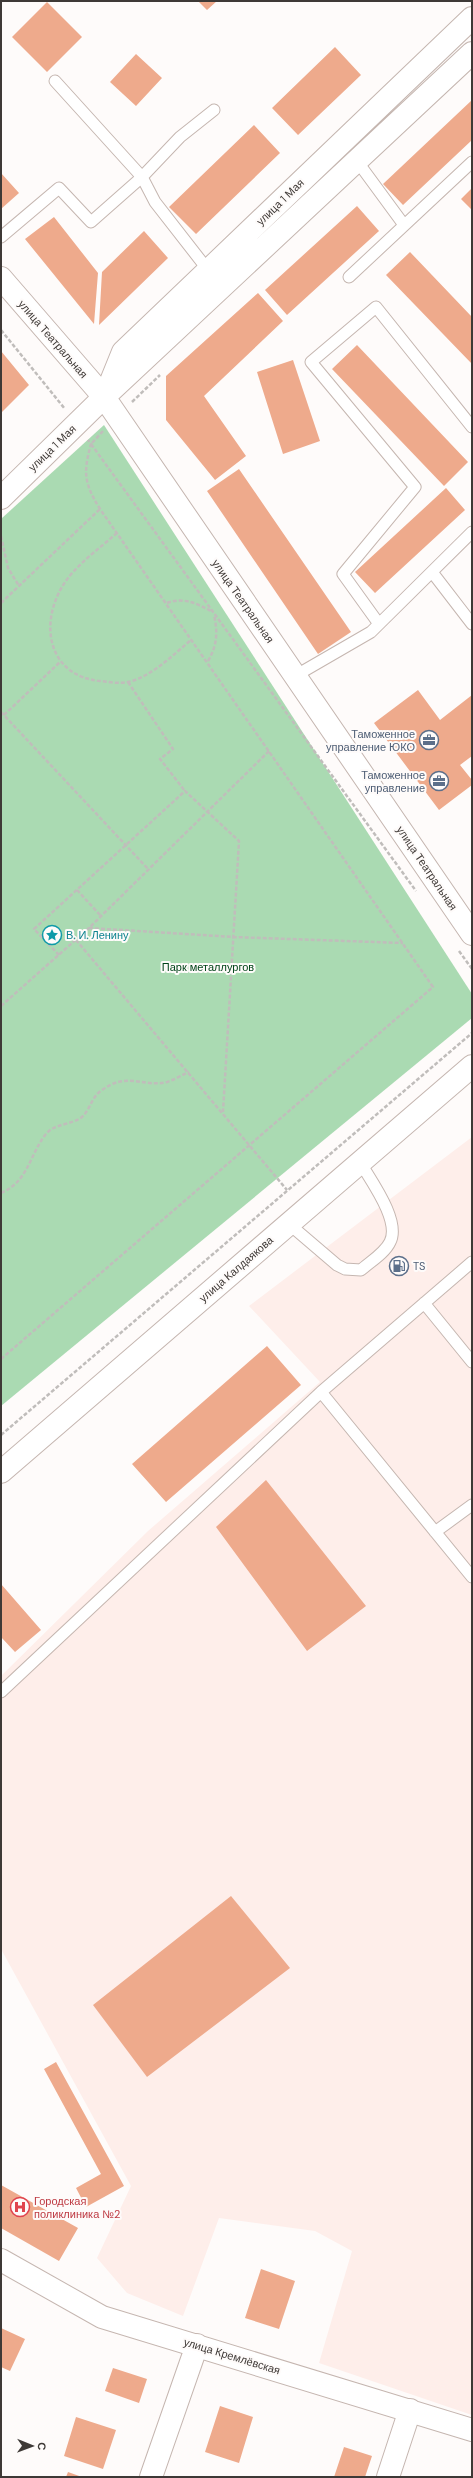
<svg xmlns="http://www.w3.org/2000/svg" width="473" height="2478" viewBox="0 0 473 2478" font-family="'DM Sans',sans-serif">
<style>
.industrial{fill:#feeeea}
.green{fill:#aadab2}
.building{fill:#eeaa8c}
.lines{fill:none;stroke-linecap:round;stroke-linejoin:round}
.service-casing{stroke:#c5b6b0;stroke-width:13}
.minor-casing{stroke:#c5b6b0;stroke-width:24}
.tertiary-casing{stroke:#c5b6b0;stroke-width:24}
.path{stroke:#c0bdbb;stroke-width:2.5;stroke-dasharray:4 2;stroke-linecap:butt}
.service{stroke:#fff;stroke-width:11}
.minor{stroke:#fff;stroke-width:22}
.tertiary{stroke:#fff;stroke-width:22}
.labels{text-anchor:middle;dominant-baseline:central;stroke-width:4;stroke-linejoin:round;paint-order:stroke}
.street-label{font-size:11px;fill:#3e3936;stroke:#fefbfa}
.service-label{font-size:11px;fill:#4e5e75;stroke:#fefbfa;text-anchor:end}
.culture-label{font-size:11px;fill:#0d838f;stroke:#fefbfa;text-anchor:start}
.park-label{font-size:11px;fill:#004419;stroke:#fefbfa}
.health-label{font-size:11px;fill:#be3a42;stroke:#fefbfa;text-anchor:start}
</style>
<rect width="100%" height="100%" fill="#fefbfa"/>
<path class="industrial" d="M472 1137V2415L319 2363 352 2251 315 2231 219 2218 183 2316 127 2293 97 2258 131 2186 1 1949V1676L148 1531 320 1382 249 1306Z"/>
<path class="green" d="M104 425 472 994V1018L1 1406V519Z"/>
<path class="building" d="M198 1H217L207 10Z
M47 2 82 37 47 72 12 37Z
M335 47 361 75 298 135 272 108Z
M136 54 162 78 136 106 110 82Z
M472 100V140L403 205 383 184Z
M254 125 280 153 196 234 169 207Z
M1 173 19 193 1 209Z
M472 188V210L461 199Z
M357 206 379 231 287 315 265 290Z
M54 217 98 273 94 324 25 239Z
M144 231 168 258 99 325 102 272Z
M410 252 472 317V364L386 275Z
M258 293 283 321 204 396 246 456 215 480 166 420V376Z
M357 345 468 462 444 486 332 369Z
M1 351 29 385 1 413Z
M293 360 320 441 283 454 257 372Z
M239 469 351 632 318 654 207 491Z
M446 488 465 510 375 593 355 572Z
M418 690 440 720 472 695V756L460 765 472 780V785L439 810 374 723Z
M267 1346 301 1385 166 1502 132 1464Z
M266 1480 366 1606 307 1651 216 1527Z
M1 1584 41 1630 15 1652 1 1637Z
M231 1896 290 1968 147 2077 93 2005Z
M56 2062 124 2186 86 2207 76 2188 101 2174 44 2069Z
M1 2185 78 2228 59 2261 1 2228Z
M261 2269 295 2281 279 2329 245 2318Z
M1 2328 25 2339 10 2371 1 2367Z
M113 2368 147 2379 139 2403 105 2391Z
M220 2406 253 2417 239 2463 205 2452Z
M76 2417 116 2430 103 2469 64 2456Z
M344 2447 372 2456 365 2477H334Z
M68 2472 82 2477H66Z"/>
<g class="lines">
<defs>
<path id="service" d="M55 81 142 177 180 137 214 110
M357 161 404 225
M1 237 59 188 91 222 142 177 155 202 208 270
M349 277 472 162
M432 572 472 624
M379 624 343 574 415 487 311 362 376 307 472 427
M295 676 371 632 472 532
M289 1224 337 1265 345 1269 361 1270C370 1262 385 1253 390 1242 401 1221 371 1181 360 1162
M424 1303 472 1362
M321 1392 472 1577
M435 1532 472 1505
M1 1692 321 1392 472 1262"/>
<path id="minor" d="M1 278 104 397 472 934
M108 389 123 352 472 18
M1 498 104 397 472 53
M1 2260 102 2317 472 2430
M151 2477 197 2345
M388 2477 410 2410"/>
<path id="tertiary" d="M1 1472 472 1066"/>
</defs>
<use href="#service" class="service-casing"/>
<use href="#minor" class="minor-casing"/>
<use href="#tertiary" class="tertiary-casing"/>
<path class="path" d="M1 330 65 409
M132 402 160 375
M103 431 91 444 416 891
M117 533C99 549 74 566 62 587 39 626 49 676 100 681 109 682 119 684 128 682 151 677 173 655 191 640
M1 536 8 568 19 586
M1 603 100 509
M167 603C183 597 196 603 211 611
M208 661C217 646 218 632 214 615
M128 682 173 749 160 759 185 791
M1 712 149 870
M4 715 60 662
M77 890 101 916
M89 928 233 937 403 943
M76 940 287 1190
M459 951 472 969
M59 955 34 929 185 791 239 841 223 1112
M1 1006 89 928 269 751
M1 1193C29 1181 29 1155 46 1134 55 1123 72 1125 82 1117 90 1110 92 1096 102 1090 128 1071 144 1088 167 1082 174 1080 182 1075 189 1072
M1 1359 433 987 100 509C84 483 83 473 91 444L88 440
M1 1435 472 1033"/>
<use href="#service" class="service"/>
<use href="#minor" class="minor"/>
<use href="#tertiary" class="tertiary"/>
</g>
<defs>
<symbol id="office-ring" viewBox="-11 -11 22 22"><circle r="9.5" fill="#fefbfa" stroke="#5c6f8a" stroke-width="1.5"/><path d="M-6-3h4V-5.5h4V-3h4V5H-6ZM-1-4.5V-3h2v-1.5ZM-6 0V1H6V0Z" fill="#5c6f8a"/></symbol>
<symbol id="sight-ring" viewBox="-11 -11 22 22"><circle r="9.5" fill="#fefbfa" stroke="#0f9aa8" stroke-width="1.5"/><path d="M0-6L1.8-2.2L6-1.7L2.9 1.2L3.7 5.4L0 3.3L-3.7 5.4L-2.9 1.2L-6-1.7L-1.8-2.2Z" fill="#0f9aa8"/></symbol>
<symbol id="fuel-ring" viewBox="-11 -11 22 22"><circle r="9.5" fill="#fefbfa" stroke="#5c6f8a" stroke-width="1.5"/><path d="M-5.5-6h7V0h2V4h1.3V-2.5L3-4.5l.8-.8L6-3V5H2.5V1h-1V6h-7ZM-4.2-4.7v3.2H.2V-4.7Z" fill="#5c6f8a"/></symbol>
<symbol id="hospital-ring" viewBox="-11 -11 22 22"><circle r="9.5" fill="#fefbfa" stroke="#e0444e" stroke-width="1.5"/><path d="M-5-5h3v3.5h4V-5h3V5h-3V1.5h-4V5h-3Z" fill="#e0444e"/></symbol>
</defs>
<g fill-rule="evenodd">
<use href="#office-ring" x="418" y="729" width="22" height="22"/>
<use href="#office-ring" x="428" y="770" width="22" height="22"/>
<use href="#sight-ring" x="41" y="924" width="22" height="22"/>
<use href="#fuel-ring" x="388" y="1255" width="22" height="22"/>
<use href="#hospital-ring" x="9" y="2196" width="22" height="22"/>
</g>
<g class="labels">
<g class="street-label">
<text transform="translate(280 202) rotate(-44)">улица 1 Мая</text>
<text transform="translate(53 339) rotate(49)">улица Театральная</text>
<text transform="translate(52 448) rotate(-44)">улица 1 Мая</text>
<text transform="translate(243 601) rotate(55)">улица Театральная</text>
<text transform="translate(427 868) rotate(56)">улица Театральная</text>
<text transform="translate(236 1269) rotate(-41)">улица Калдаякова</text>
<text transform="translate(232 2356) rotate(17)">улица Кремлёвская</text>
</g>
<g class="service-label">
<text x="415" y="734">Таможенное<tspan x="415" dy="13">управление ЮКО</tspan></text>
<text x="425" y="775">Таможенное<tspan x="425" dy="13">управление</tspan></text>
<text x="413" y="1266" text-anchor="start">TS</text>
</g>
<g class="culture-label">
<text x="66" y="935">В. И. Ленину</text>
</g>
<g class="park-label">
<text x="208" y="967">Парк металлургов</text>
</g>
<g class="health-label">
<text x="34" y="2201">Городская<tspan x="34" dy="13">поликлиника №2</tspan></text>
</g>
</g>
<rect width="473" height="2478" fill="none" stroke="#3e3936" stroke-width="4"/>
<g transform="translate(32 2446) rotate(91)" stroke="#fefbfa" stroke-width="3" paint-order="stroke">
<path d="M0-3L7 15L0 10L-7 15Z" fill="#3e3936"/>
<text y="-6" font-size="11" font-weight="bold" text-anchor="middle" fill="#3e3936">С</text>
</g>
</svg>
